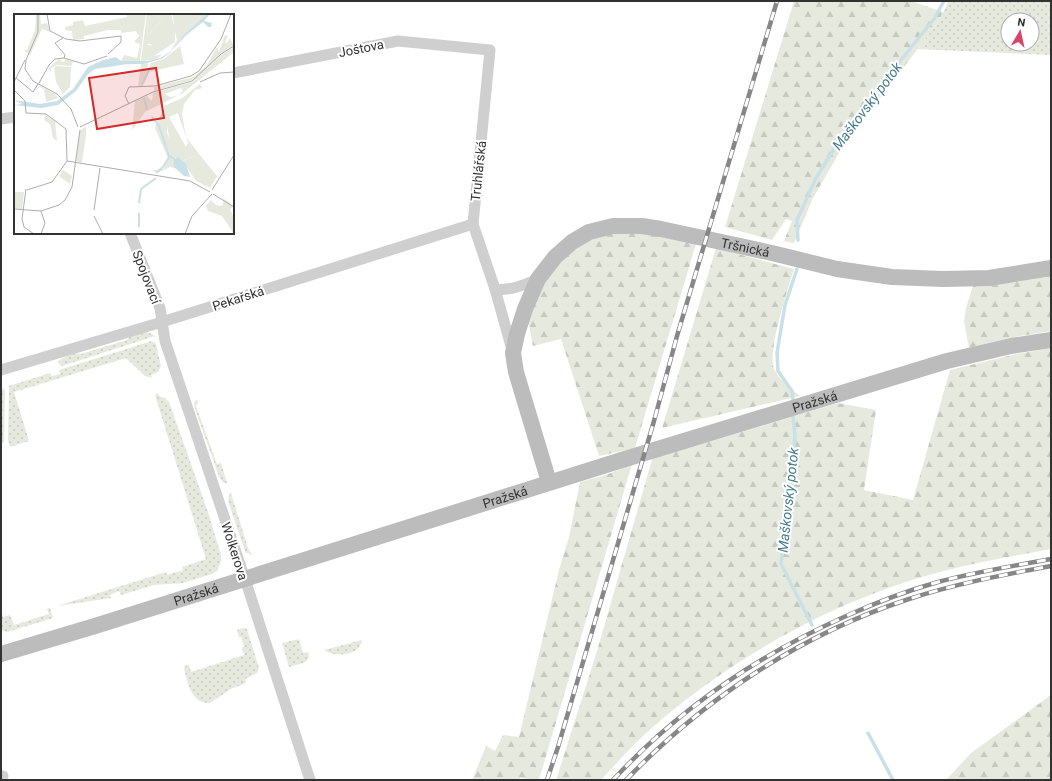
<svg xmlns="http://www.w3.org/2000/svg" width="1052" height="781" font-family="Roboto,sans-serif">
	<defs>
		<pattern id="grass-dots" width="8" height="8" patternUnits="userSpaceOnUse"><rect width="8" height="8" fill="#e6eade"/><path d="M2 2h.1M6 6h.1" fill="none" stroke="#c6c9bf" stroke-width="1.8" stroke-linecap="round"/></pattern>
		<pattern id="forest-firs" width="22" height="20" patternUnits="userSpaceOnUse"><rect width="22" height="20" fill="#e6eade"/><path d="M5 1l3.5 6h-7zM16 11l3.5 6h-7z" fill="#c6c9bf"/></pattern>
	</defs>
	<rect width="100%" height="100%" fill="#fff"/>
	<g fill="url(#grass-dots)" fill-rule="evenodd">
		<path d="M949,1H1051V55L917,49L937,24ZM1008,20H1032V44H1008Z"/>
		<path d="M148,332L155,336L62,366L59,364L58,361L73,353L81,354L127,340L131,336Z"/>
		<path d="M152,341L156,344L161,366L158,372L151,375L152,378L145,376L126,358L14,392L29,441L10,447L8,440L9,386L50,373L52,376L60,374L59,370Z"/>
		<path d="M1,388L5,390L4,442L1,443Z"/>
		<path d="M158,393L159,396L165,398L169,402L208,512L221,555V562L217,571L212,574L183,583L154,585L121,595L119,591L110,595L111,598L57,606L166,572L167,575L183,570L182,567L206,559L155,395Z"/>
		<path d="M197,400L198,402L196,406L217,464L221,463L227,483H224L220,479L194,406L195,401Z"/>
		<path d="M231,493L248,548L252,555L256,558L249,553H246L245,551L228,501L229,495Z"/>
		<path d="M50,608L53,618L7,632L1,630V611L3,617L10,615L14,625L49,614L47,609Z"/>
		<path d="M243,628L247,629L259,668L257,673L245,679L246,683L231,689L210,703C191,704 188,683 184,669L185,666L189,665L191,672L244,655L242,648L244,646L241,637H239L237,630Z"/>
		<path d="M299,639L303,653L308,652C313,664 297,664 289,667L282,643Z"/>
		<path d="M362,640C360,656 336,658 324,650Z"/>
	</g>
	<g fill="url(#forest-firs)">
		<path d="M794,1H911L943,12L937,24L845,143L813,198L794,243L784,241L792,221L786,219L772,240L725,227Z"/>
		<path d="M650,232L696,244L635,448L599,456L561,339L533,346L527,314L545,280L558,265L582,242L609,233Z"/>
		<path d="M716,248L794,269C788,288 767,352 774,369C780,381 790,388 800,396L662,428Z"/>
		<path d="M1051,272V331L1009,338L969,348L964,322L966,308L973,286Z"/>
		<path d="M1051,348V549C1012,556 974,563 936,573C829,602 724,662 643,736C628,750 615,765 601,780H556L597,651L653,456L712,441L838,403L876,410L864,490L913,500L950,370L1012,355Z"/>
		<path d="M632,464L539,780L520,778L519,780H472L486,746L495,751L503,735L519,737L559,570L569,537L580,482L606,475Z"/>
		<path d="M1051,695V780H946L971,753Z"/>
	</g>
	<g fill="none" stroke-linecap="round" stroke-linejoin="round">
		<g stroke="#cae0e7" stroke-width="3.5">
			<path d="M798,240L797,220L816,178L848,126L934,19L944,1"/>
			<path d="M793,400L792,391L778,371L777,353L785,305L797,269"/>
			<path d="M793,415L795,437L781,564L812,625"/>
			<path d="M868,733L893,780"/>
		</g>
		<g stroke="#cfcfcf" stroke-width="11">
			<path d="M233,73L398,41L490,50L473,224L495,289L512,350"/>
			<path d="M1,119L15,117"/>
			<path d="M130,233L160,308L165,341L245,579L310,780"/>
			<path d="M495,289C511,291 524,285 538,279"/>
			<path d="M1,370L162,322L473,224"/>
			<path d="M1,777L3,776"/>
		</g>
		<g stroke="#bcbcbc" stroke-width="16">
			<path id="s1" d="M549,482L516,372L513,353L517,334L525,309L538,279L555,257L572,242L589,232L613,226H642L661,229L772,253L837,269L892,277L943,279L989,278L1051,268"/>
			<path id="s2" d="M1,654L95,626L625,459L947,361L1011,346L1051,340"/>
		</g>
		<defs>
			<g id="rail">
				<path d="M547,780L558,747L654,421L677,336L777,1"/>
				<path d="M613,780C678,710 757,656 844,617C875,603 906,591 938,582C975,572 1013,566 1051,559"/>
				<path d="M626,780C704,699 800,635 906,600C954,584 1002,575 1051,566"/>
			</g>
		</defs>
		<use href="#rail" stroke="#878787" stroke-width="4.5"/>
		<use href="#rail" stroke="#fff" stroke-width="3" stroke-dasharray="9" stroke-linecap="butt"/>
	</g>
	<g text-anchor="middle" stroke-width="4" stroke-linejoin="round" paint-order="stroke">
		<g font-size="13" fill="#323232" stroke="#fff">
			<text transform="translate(361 48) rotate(-11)" y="5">Joštova</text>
			<text transform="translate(478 171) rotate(-84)" y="5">Truhlářská</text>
			<text dy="5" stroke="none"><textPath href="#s1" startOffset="442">Tršnická</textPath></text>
			<text transform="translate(147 277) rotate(69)" y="5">Spojovací</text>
			<text transform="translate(238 298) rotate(-18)" y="5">Pekařská</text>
			<text dy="5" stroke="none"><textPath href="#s2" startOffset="852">Pražská</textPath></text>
			<text dy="5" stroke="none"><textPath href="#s2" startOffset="528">Pražská</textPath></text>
			<text transform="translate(235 551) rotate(72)" y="5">Wolkerova</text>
			<text dy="5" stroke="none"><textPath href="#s2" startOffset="204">Pražská</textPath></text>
		</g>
		<g font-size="14" font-style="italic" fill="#467d8e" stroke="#fff">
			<text transform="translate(867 106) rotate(-53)" y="5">Maškovský potok</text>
			<text transform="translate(788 500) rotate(-84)" y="5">Maškovský potok</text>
		</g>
	</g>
	<g transform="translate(14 14)">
		<rect width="220" height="220" fill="#fff"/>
		<path d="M136,0H157L160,12L159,0H189L163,26L161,18V28L140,42L137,30H132V26L149,5L133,22ZM166,32L170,50L134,58L137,49L150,45ZM45,45L49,48L52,45L59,48L57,52L43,51L37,54V57L34,55ZM26,72L41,80L44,84L32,88L30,75L25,73L21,78L24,73ZM145,108L153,112V119L164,141H157L154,137ZM72,112V121L68,149L62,147L66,117ZM185,140L203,162L196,174L182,167L169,147Z" fill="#e6eade"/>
		<path d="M22,0H26L27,10L33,9L36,18L28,15L16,41L10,36H13L21,16ZM133,0H136L133,22L149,5L132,27V30L141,33L140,42L148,40L142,46L127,47ZM189,0H193L155,39L165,23ZM126,21H129L126,47H107L110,41L123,44L126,30L120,28ZM211,21L214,22L211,28L213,29L216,24L220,32L213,35L181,65L140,77V73L180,63L193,51L203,33L205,38ZM220,33V38L169,79L131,98L118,116L121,87L133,82L138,87L139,79L178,68L207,41ZM167,74L169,77L163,82L156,83L151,80ZM134,49L133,55L135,56L128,72H124L127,50ZM186,70L188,74L181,76L170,90L168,100L172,123L185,140L169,147L161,143L159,152L163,155L156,153L146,158H139L140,156L150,155L154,144L141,114L142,108L150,97V92L168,84ZM164,99L174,129L172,133L155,103ZM146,108L149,113L153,112L157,132L163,141H157L154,137ZM204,181L220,192L216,195L220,204V220L208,202L194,197L192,192L197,186L202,191L208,192L210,186Z" fill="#e6eade" fill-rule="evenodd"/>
		<path d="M113,0H132L129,21H124L122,17L107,19V16H94L70,22V25L59,26L58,17L51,16V13L59,11V8L69,6L71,12L113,3ZM31,101L41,107L43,127L39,124L36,110L30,106ZM49,156L58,162L56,170L45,162ZM0,178H10L8,196L0,194Z" fill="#e6eade"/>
		<path d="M42,52L57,53L56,73L49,80L42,68L40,54Z" fill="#e6eade"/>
		<path d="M193,0H196L190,7L198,9L197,13H194L189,8L171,22L156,39L147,45L129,50H114L81,55L74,60L62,77L44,91L27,94L0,91L8,90L0,86L26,90L43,87L59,75L74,53L89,46L102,43L107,47H135L146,44L158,37L169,22ZM164,143L172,150L176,163L170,162L159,152L160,145Z" fill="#cae0e7"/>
		<path fill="none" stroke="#cae0e7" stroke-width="2" d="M128,71L136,54M130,84L133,96M138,103L145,112L155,142L161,145M142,159L149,153L155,143M125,189L127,175L142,164M125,213V199"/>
		<path fill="none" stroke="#adadad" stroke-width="1" d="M24,0V18L12,46L11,55L19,67L43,80M33,0L36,17L52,25L66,27L107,22V28L94,40M49,24L41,29L51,41L50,44M2,64L19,78L24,70M0,68L11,46M186,68L206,59L220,58M25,69L35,51L41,45L50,44L70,50L93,42M0,76L11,87L12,99L32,100L52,115L53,147L38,168L13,176M43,80L57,95L64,113M115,90L111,82L115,73L141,72L177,62L185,57L207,25L217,0M66,113L139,78L178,67L207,40L220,32M53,147L176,167L196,178M12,175L8,205L10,213L20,220M198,176L220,141M199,180L220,193M0,195L27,197L45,191L51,186L58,173L66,116M80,196L86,154M27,197L31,209L27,220M80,202L89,220M171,220L178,202L198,180"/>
		<path fill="#d62828" fill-opacity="0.15" stroke="#d62828" stroke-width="2" d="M142,54L150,104L83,115L75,64Z"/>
		<rect width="220" height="220" fill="none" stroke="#323232" stroke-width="2"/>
	</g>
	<rect width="1052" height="781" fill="none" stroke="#323232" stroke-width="4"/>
	<g transform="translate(1020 32) rotate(9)"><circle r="19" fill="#ffffff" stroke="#adadad"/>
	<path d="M0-3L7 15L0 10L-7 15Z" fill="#d74566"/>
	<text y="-6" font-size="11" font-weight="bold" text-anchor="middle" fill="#323232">N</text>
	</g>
</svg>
